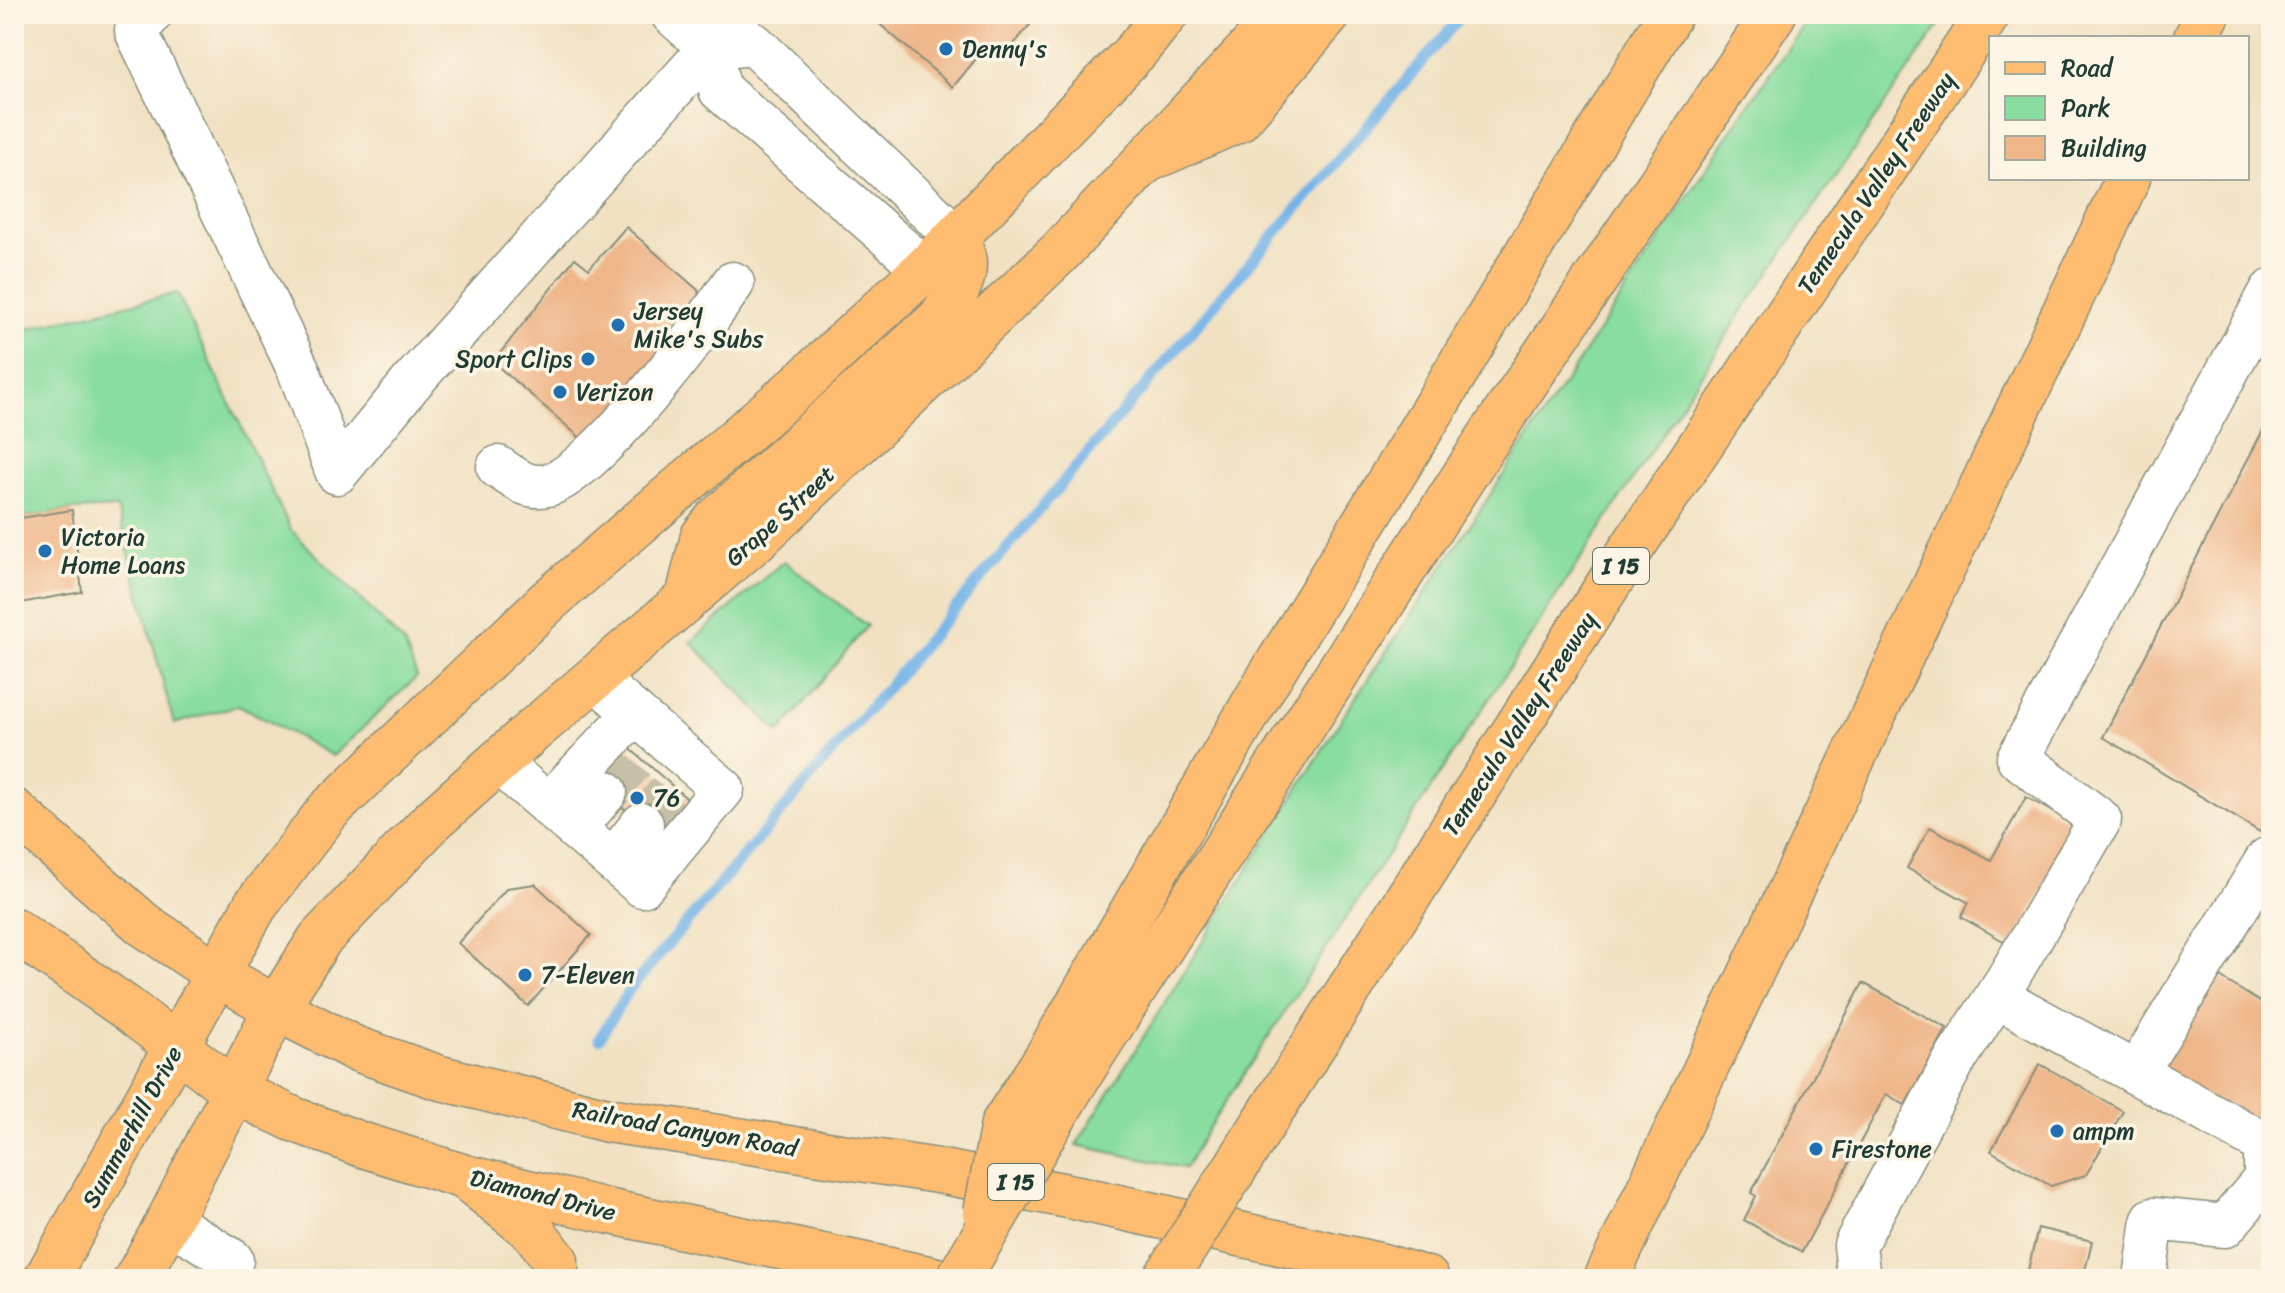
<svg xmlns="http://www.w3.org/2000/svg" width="2285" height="1293" font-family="Sriracha,sans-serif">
	<rect width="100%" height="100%" fill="#fcf5e5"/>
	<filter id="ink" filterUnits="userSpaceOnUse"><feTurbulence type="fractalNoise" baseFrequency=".0125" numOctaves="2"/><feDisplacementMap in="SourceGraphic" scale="16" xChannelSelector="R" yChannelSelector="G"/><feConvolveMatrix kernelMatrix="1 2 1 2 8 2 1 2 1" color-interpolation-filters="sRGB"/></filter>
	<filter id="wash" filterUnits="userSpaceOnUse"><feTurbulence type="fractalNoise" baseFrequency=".006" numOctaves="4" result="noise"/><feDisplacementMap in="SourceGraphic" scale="32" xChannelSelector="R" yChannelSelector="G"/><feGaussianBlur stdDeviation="1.8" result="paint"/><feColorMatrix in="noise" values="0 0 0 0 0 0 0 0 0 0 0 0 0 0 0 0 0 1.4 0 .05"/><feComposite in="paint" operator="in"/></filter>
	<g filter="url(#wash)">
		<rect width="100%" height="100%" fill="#f1e1c2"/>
		<g fill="#88dd9f" stroke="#548d6a" stroke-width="2">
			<path d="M1812,14H1947L1742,312L1208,1129L1185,1168L1076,1145L1341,720L1747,107Z"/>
			<path d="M177,293L291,530L404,643L417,677L333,756L239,705L174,724L117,508L71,510L14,519V332Z"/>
			<path d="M784,561L867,626L779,733L691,642Z"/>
		</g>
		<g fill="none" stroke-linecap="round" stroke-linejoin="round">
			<path stroke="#75b4e8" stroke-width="11" d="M599,1039L629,990L1463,14"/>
		</g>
		<g id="blocks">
			<g fill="#efb689">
				<path d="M868,14H1025L1033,21L1004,56L989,43L953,87Z"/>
				<path d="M626,227L698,290L701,312L724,333L711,347L584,441L493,362L575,258L589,269Z"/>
				<path d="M14,264L22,290L14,292Z"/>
				<path d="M2271,415V812L2260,832L2103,737Z"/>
				<path d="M72,510L82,592L14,604V519Z"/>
				<path d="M617,737L702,812L670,849L585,774Z"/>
				<path d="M2026,797L2078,826L2012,946L1961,917L1969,903L1907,868L1930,827L1991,860Z"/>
				<path d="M535,884L591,935L528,1006L458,943L507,888Z"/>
				<path d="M2212,972L2271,1009V1137L2155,1064Z"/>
				<path d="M1863,983L1947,1028L1905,1105L1886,1094L1802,1252L1744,1220L1756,1196L1751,1193Z"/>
				<path d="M2040,1064L2123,1111L2086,1175L2051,1186L1991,1151Z"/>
				<path d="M2038,1228L2092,1241L2083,1279H2026Z"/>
			</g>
		</g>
	</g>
	<g filter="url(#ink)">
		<use href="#blocks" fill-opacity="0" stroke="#888f7b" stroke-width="2"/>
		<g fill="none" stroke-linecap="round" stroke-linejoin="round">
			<g stroke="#c7c0a6" stroke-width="42" stroke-dasharray="42 21" stroke-linecap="butt">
				<path d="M606,792L638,756"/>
				<path d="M642,824L673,787"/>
			</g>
			<defs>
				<g id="minor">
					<path d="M151,14L136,31L299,371L337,473L411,383L740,14"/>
					<path d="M672,14L710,48L720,90L925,269"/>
					<path d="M710,48L754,44L957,238"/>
					<path d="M498,467C514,478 528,490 548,485C596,472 704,327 733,283"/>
					<path d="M498,762L642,886L723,789L594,678"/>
					<path d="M548,805L635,713"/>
					<path d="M575,828L606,792"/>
					<path d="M613,861L642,824"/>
					<path d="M1996,996L2265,1144V1179"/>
					<path d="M2136,1073L2267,859L2271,858"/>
					<path d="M167,1224L190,1234L232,1260"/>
					<path d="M1859,1279L1855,1245L1953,1063L2008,978L2100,820L2018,758L2271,291"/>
					<path d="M2145,1279L2153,1219L2225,1226L2265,1179L2271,1182"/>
				</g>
				<g id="major">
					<path d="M688,597L703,536L716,520L938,321C949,306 965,283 964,263C964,255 959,245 957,238"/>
					<path d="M14,811L143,924L217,974L276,1008L354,1048L437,1077L608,1120L938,1171L1078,1198L1383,1266L1427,1279"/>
					<path d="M14,930L125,1007L234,1091L293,1119L360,1144L465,1177L611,1212L933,1279"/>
					<path d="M46,1279L255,906L328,811L547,602L797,387L925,269L1136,51L1166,14"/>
					<path d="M136,1279L167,1224L276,1008L320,939L431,822L529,734L758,538L1060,252L1253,45L1278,14"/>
				</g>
				<g id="highway">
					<path d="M2196,38L2208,14"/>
					<path d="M1145,161L1238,120L1329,14"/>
					<path d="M1045,1060L1264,686L1442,395L1670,14"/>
					<path d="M1073,1085L1484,445L1774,14"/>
					<path d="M1263,1124L1622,563L1988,14"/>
					<path d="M465,1177L533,1231L556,1261V1279"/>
					<path d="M1606,1279L2128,178"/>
				</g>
			</defs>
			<use href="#minor" stroke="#888f7b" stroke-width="45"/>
			<use href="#major" stroke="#888f7b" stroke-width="47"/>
			<use href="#highway" stroke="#888f7b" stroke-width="47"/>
			<use href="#minor" stroke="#fff" stroke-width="42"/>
			<use href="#major" stroke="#febc71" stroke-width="44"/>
			<use href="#highway" stroke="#febc71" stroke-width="44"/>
			<defs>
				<g id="highway-bridge">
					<path d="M986,1212L1003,1124L1045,1060"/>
					<path d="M958,1279L1073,1085"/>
					<path d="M1165,1279L1263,1124"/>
				</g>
			</defs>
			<use href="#highway-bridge" stroke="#888f7b" stroke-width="47" stroke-linecap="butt"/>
			<use href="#highway-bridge" stroke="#febc71" stroke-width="44"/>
		</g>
	</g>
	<g fill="#1f6fb2" stroke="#fcf5e5" stroke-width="3">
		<circle cx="946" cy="49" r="8"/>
		<circle cx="618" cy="325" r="8"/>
		<circle cx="588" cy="359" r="8"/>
		<circle cx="560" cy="392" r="8"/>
		<circle cx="45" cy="551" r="8"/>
		<circle cx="637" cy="798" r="8"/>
		<circle cx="525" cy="975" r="8"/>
		<circle cx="2057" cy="1131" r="8"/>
		<circle cx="1816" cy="1149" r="8"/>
	</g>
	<g text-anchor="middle" stroke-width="7" stroke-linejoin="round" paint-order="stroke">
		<g fill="#fcf5e5" stroke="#617469" stroke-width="2">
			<rect x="1593" y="548" width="56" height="36" rx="6"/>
			<rect x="988" y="1164" width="56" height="36" rx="6"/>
		</g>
		<g font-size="22" font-weight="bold" fill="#1f3d34">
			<text x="1621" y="574">I 15</text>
			<text x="1016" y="1190">I 15</text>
		</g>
		<g font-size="24" fill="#1f3d34" stroke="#fcf5e5" text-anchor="start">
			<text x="962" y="57">Denny's</text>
			<text x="634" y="319">Jersey<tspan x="634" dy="28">Mike's Subs</tspan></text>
			<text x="572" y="367" text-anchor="end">Sport Clips</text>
			<text x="576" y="400">Verizon</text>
			<text x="61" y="545">Victoria<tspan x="61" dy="28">Home Loans</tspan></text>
			<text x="653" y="806">76</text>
			<text x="541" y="983">7-Eleven</text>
			<text x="2073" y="1139">ampm</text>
			<text x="1832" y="1157">Firestone</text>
		</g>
		<g font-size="24" fill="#1f3d34" stroke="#fcf5e5">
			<text transform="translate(1876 183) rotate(-56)" y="8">Temecula Valley Freeway</text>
			<text transform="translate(780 516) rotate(-42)" y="8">Grape Street</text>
			<text transform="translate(1519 724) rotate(-57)" y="8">Temecula Valley Freeway</text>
			<text transform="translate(132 1127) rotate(-61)" y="8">Summerhill Drive</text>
			<text transform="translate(685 1129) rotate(10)" y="8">Railroad Canyon Road</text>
			<text transform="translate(543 1195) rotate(14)" y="8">Diamond Drive</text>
		</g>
	</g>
	<rect width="2285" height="1293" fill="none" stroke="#fcf5e5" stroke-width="48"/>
	<rect x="1989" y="36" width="260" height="144" fill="#fcf5e5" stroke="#a4ab9e" stroke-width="2"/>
	<rect x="2005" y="62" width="40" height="12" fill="#febc71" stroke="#a4ab9e" stroke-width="2"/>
	<text x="2061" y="76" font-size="24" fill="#1f3d34">Road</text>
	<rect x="2005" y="96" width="40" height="24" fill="#88dd9f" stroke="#a4ab9e" stroke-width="2"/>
	<text x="2061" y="116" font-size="24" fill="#1f3d34">Park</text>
	<rect x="2005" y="136" width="40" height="24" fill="#efb689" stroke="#a4ab9e" stroke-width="2"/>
	<text x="2061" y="156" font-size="24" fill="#1f3d34">Building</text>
</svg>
